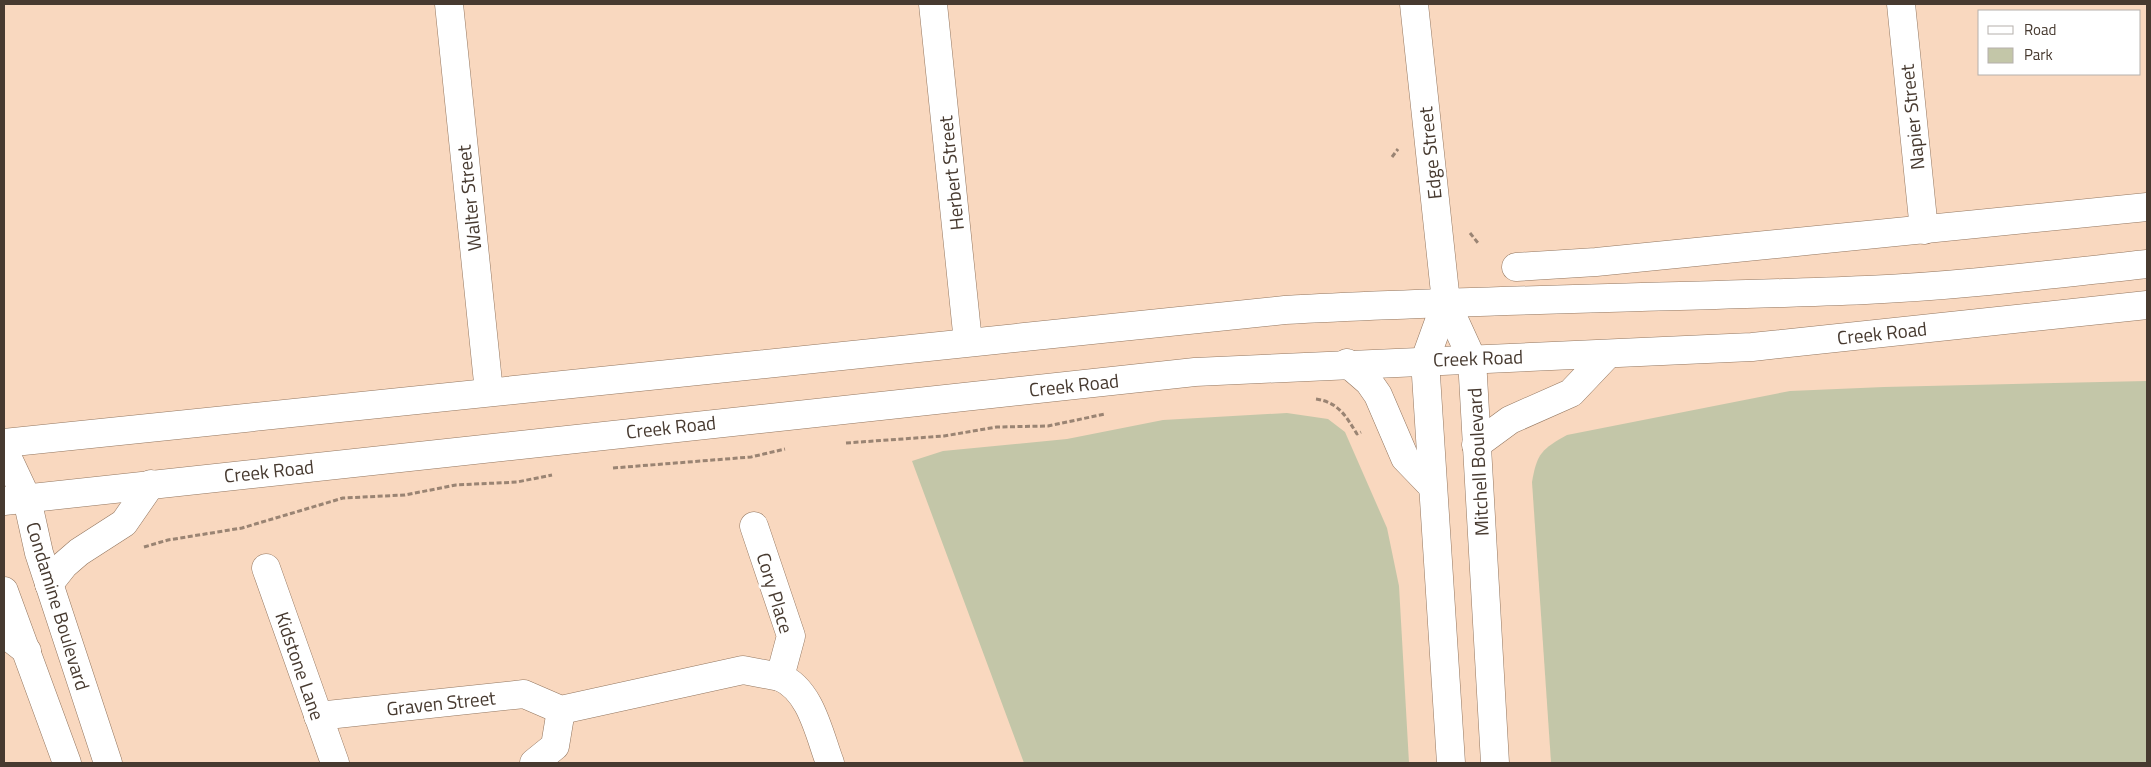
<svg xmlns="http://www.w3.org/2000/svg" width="2151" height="767" font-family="'Titillium Web',sans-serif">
	<rect width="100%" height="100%" fill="#f9d8bf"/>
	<g fill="#c3c6a8">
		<path d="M2147,381V763L1551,762L1532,482C1537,453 1542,449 1567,435L1790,391L1884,387Z"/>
		<path d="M1287,413L1328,419L1345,432L1387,528L1399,586L1409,763H1024L912,461L943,451L1067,439L1163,420Z"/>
	</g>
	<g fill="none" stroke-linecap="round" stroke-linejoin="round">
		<defs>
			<g id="street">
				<path d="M449,4L489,392"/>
				<path d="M933,4L968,342"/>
				<path d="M1414,4L1446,302L1472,359L1495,763"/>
				<path d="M1901,4L1924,230"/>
				<path d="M1516,267L1596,262L2147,207"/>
				<path d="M1446,302L1425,360L1451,763"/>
				<path d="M4,450L27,499L39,553L108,763"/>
				<path d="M754,526L791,636L780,677C811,690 819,734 830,763"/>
				<path d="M266,568L335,763"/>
				<path d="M4,591L67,763"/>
				<path d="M318,716L524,694L561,710L743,670L780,677"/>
				<path d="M534,763L555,746L561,710"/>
			</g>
			<g id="primary">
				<path d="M1347,363L1369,382L1378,395L1405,458L1432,486"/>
				<path d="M4,443L1285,310C1479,299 1673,298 1866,290C1960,286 2054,274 2147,264"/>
				<path d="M1476,445L1510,420L1571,393L1608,354"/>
				<path d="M4,501L1195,372L1752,347L2147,305"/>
				<path d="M49,584L64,565L79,552L124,523L151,484"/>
				<path d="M4,633L27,651"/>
			</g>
		</defs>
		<use href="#street" stroke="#93765f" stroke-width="29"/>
		<use href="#primary" stroke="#93765f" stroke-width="29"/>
		<g stroke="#9a8473" stroke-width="3" stroke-dasharray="5 2.5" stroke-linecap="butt">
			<path d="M1392,157L1398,149"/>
			<path d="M1470,233L1478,243"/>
			<path d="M1316,399C1338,402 1346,416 1357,434L1361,432"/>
			<path d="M846,443L944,436L997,427L1048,426L1105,414"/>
			<path d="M613,468L751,457L785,449"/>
			<path d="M144,547L168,540L242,528L343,498L405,495L456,485L517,482L552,475"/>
		</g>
		<use href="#street" stroke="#fff" stroke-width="28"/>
		<use href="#primary" stroke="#fff" stroke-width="28"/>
	</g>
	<g text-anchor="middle" stroke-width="5" stroke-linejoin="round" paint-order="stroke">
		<g font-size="19" fill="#473a30" stroke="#fff">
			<text transform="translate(1912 117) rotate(-96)" y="7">Napier Street</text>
			<text transform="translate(1430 153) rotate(-96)" y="7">Edge Street</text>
			<text transform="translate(951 173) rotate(-96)" y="7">Herbert Street</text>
			<text transform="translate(469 198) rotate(-96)" y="7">Walter Street</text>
			<text transform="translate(1882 333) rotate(-6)" y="7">Creek Road</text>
			<text transform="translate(1478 358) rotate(-2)" y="7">Creek Road</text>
			<text transform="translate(1074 385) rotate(-6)" y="7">Creek Road</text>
			<text transform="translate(671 427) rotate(-6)" y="7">Creek Road</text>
			<text transform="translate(1478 462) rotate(-93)" y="7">Mitchell Boulevard</text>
			<text transform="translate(269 471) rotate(-6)" y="7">Creek Road</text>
			<text transform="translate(775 593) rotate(73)" y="7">Cory Place</text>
			<text transform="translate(58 606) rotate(73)" y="7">Condamine Boulevard</text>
			<text transform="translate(300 666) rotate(71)" y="7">Kidstone Lane</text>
			<text transform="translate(441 703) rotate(-6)" y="7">Graven Street</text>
		</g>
	</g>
	<rect width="2151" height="767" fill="none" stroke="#473a30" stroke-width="10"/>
	<rect x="1978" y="10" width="162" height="65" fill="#ffffff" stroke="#b5b0ac"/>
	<rect x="1988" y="26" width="25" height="8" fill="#ffffff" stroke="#b5b0ac"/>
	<text x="2024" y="35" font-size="15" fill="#473a30">Road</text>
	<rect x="1988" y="48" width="25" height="15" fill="#c3c6a8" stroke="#b5b0ac"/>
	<text x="2024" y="60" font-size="15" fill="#473a30">Park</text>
</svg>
